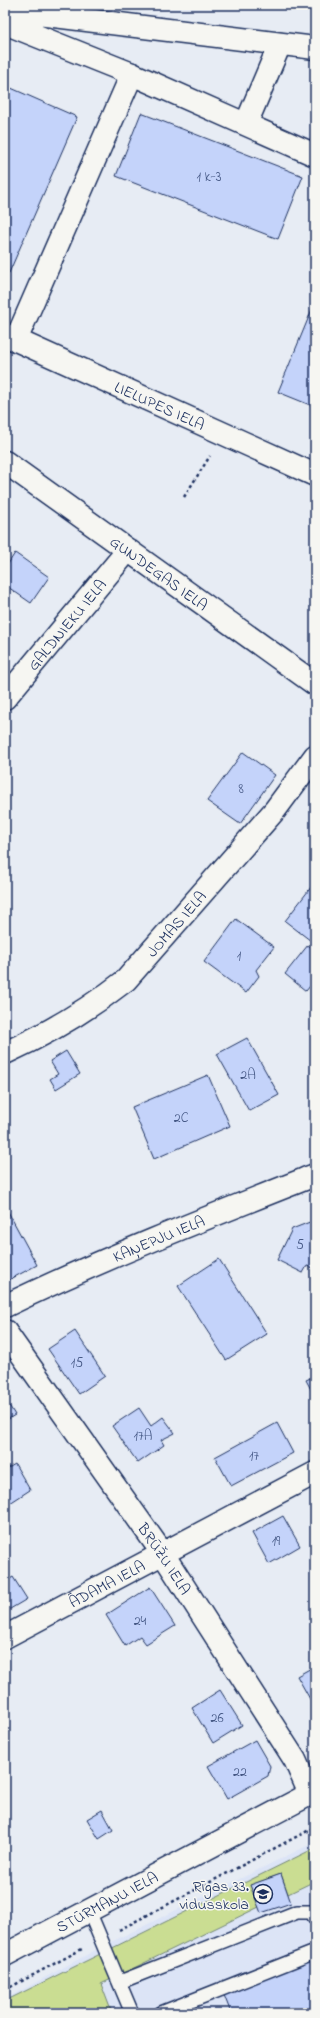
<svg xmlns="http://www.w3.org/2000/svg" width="320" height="2018" font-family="'Indie Flower',sans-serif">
	<rect width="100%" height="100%" fill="#e7ecf4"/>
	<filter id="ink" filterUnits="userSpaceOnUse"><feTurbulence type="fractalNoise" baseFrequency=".025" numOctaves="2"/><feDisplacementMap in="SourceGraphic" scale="8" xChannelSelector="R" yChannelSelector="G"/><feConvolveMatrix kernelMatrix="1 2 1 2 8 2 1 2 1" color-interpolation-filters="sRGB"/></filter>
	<g filter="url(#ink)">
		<g fill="#dce4f6">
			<path d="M315,119V147L306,141Z"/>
			<path d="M315,1842V2013H5V1999L105,1945Z"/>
		</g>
		<path fill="#cadd92" stroke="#728678" d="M315,1848V1881L288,1894L281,1874L251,1885L259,1907L101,1984L112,2013H5V2001Z"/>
		<g fill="#c4d3fa" stroke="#1b2f5e">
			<path d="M11,88L77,117L9,273L5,272V102Z"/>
			<path d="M141,113L303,176L278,239L116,176Z"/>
			<path d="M315,302V407L278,392Z"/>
			<path d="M15,553L49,577L31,603L5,585V562L8,564Z"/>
			<path d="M243,752L275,775L240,824L207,801Z"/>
			<path d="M312,886L315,889V944L285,921Z"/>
			<path d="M236,919L274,947L256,970L259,976L246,993L204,962Z"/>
			<path d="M308,945L315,951V980L306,991L285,974Z"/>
			<path d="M247,1038L279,1095L249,1111L217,1054Z"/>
			<path d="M66,1051L80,1074L56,1089L50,1079L58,1074L50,1061Z"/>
			<path d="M208,1075L230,1126L154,1159L132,1107Z"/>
			<path d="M5,1206L37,1265L5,1282Z"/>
			<path d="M315,1220V1268L307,1266L303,1273L277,1260L292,1229Z"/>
			<path d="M219,1259L267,1334L226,1360L178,1286Z"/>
			<path d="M75,1331L105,1376L79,1394L48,1349Z"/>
			<path d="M315,1376V1397L306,1380Z"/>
			<path d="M5,1399L15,1415L5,1421Z"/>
			<path d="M139,1408L151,1426L163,1417L175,1433L161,1440L164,1445L138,1463L112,1426Z"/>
			<path d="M277,1423L293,1453L231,1486L215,1457Z"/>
			<path d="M15,1464L30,1490L10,1503L5,1495V1470Z"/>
			<path d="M283,1516L300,1546L269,1564L252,1533Z"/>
			<path d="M13,1577L27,1599L5,1612V1582Z"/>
			<path d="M150,1587L175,1626L146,1644L140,1636L125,1646L106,1615Z"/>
			<path d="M315,1666V1708L297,1676Z"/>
			<path d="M220,1690L242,1725L213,1743L192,1708Z"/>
			<path d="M255,1740L270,1766L268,1776L227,1799L208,1766Z"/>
			<path d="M102,1810L113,1830L99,1839L87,1819Z"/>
			<path d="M281,1874L291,1903L261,1913L250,1885Z"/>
			<path d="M315,1885V1896L311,1887Z"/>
			<path d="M315,1959V2013H231L224,1995Z"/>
		</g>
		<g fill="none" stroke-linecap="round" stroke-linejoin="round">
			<defs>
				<g id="lane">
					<path d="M89,1911L132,2013"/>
					<path d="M120,1982L297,1912H311L315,1918"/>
					<path d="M161,2013L315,1952"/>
				</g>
				<g id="street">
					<path d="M5,10L315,48"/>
					<path d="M10,11L12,26L132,74L16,340"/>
					<path d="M132,74L315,155"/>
					<path d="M246,124L280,44"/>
					<path id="s1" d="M5,335L315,475"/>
					<path id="s2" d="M5,462L315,684"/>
					<path id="s3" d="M5,698L128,550"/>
					<path id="s4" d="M5,1053C47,1034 89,1009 126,980L275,810L315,756"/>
					<path id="s5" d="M5,1306C106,1257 211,1216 315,1175"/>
					<path id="s6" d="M5,1331L163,1554L295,1760L310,1794"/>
					<path id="s7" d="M5,1637L315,1473"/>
					<path id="s8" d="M5,1955L310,1794H315"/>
				</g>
			</defs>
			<use href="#lane" stroke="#1b2f5e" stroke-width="16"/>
			<use href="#street" stroke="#1b2f5e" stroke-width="25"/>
			<g stroke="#1b2f5e" stroke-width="2.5" stroke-dasharray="3 3" stroke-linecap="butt">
				<path d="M184,497L210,456"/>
				<path d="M119,1930L315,1827"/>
				<path d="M5,1990L82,1949"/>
			</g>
			<use href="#lane" stroke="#f6f6f2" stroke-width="13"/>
			<use href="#street" stroke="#f6f6f2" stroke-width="22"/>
		</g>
	</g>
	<defs>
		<symbol id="school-ring" viewBox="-11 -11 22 22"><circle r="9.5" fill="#f6f6f2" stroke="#1b2f5e" stroke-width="1.5"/><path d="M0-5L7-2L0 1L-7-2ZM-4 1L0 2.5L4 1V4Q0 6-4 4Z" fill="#1b2f5e"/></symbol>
	</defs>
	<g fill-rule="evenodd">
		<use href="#school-ring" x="252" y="1883" width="22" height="22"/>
	</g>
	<g text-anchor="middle" stroke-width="3" stroke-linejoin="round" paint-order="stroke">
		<g font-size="14" fill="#455885">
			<text x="209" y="181">1 k-3</text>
			<text x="241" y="793">8</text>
			<text x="239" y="960">1</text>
			<text x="248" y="1079">2A</text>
			<text x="181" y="1122">2C</text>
			<text x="300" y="1249">5</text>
			<text x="77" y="1367">15</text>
			<text x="143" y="1440">17A</text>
			<text x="254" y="1460">17</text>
			<text x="276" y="1545">19</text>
			<text x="140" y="1625">24</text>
			<text x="217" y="1722">26</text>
			<text x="240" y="1776">22</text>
		</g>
		<g font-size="16" fill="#1b2f5e" stroke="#f6f6f2">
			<text dy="6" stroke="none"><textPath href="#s1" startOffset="170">LIELUPES IELA</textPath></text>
			<text dy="6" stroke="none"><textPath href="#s2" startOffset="190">GUNDEGAS IELA</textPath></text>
			<text dy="6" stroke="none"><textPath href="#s3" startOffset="96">GALDNIEKU IELA</textPath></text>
			<text dy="6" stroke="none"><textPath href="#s4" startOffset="217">JOMAS IELA</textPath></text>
			<text dy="6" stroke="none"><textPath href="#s5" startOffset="168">KAŅEPJU IELA</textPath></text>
			<text dy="6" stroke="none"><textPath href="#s6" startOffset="278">BRŪŽU IELA</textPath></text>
			<text dy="6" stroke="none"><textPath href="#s7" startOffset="115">ĀDAMA IELA</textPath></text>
			<text dy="6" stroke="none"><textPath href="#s8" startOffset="115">STŪRMAŅU IELA</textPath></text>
		</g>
		<g font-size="16" fill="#1b2f5e" stroke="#f6f6f2" text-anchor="end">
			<text x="249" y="1891">Rīgas 33.<tspan x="249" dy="18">vidusskola</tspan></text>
		</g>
	</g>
	<rect width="320" height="2018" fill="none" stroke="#f6f6f2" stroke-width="20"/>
	<rect x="10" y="10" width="300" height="1998" fill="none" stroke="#1b2f5e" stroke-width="1.5" filter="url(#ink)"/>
</svg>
